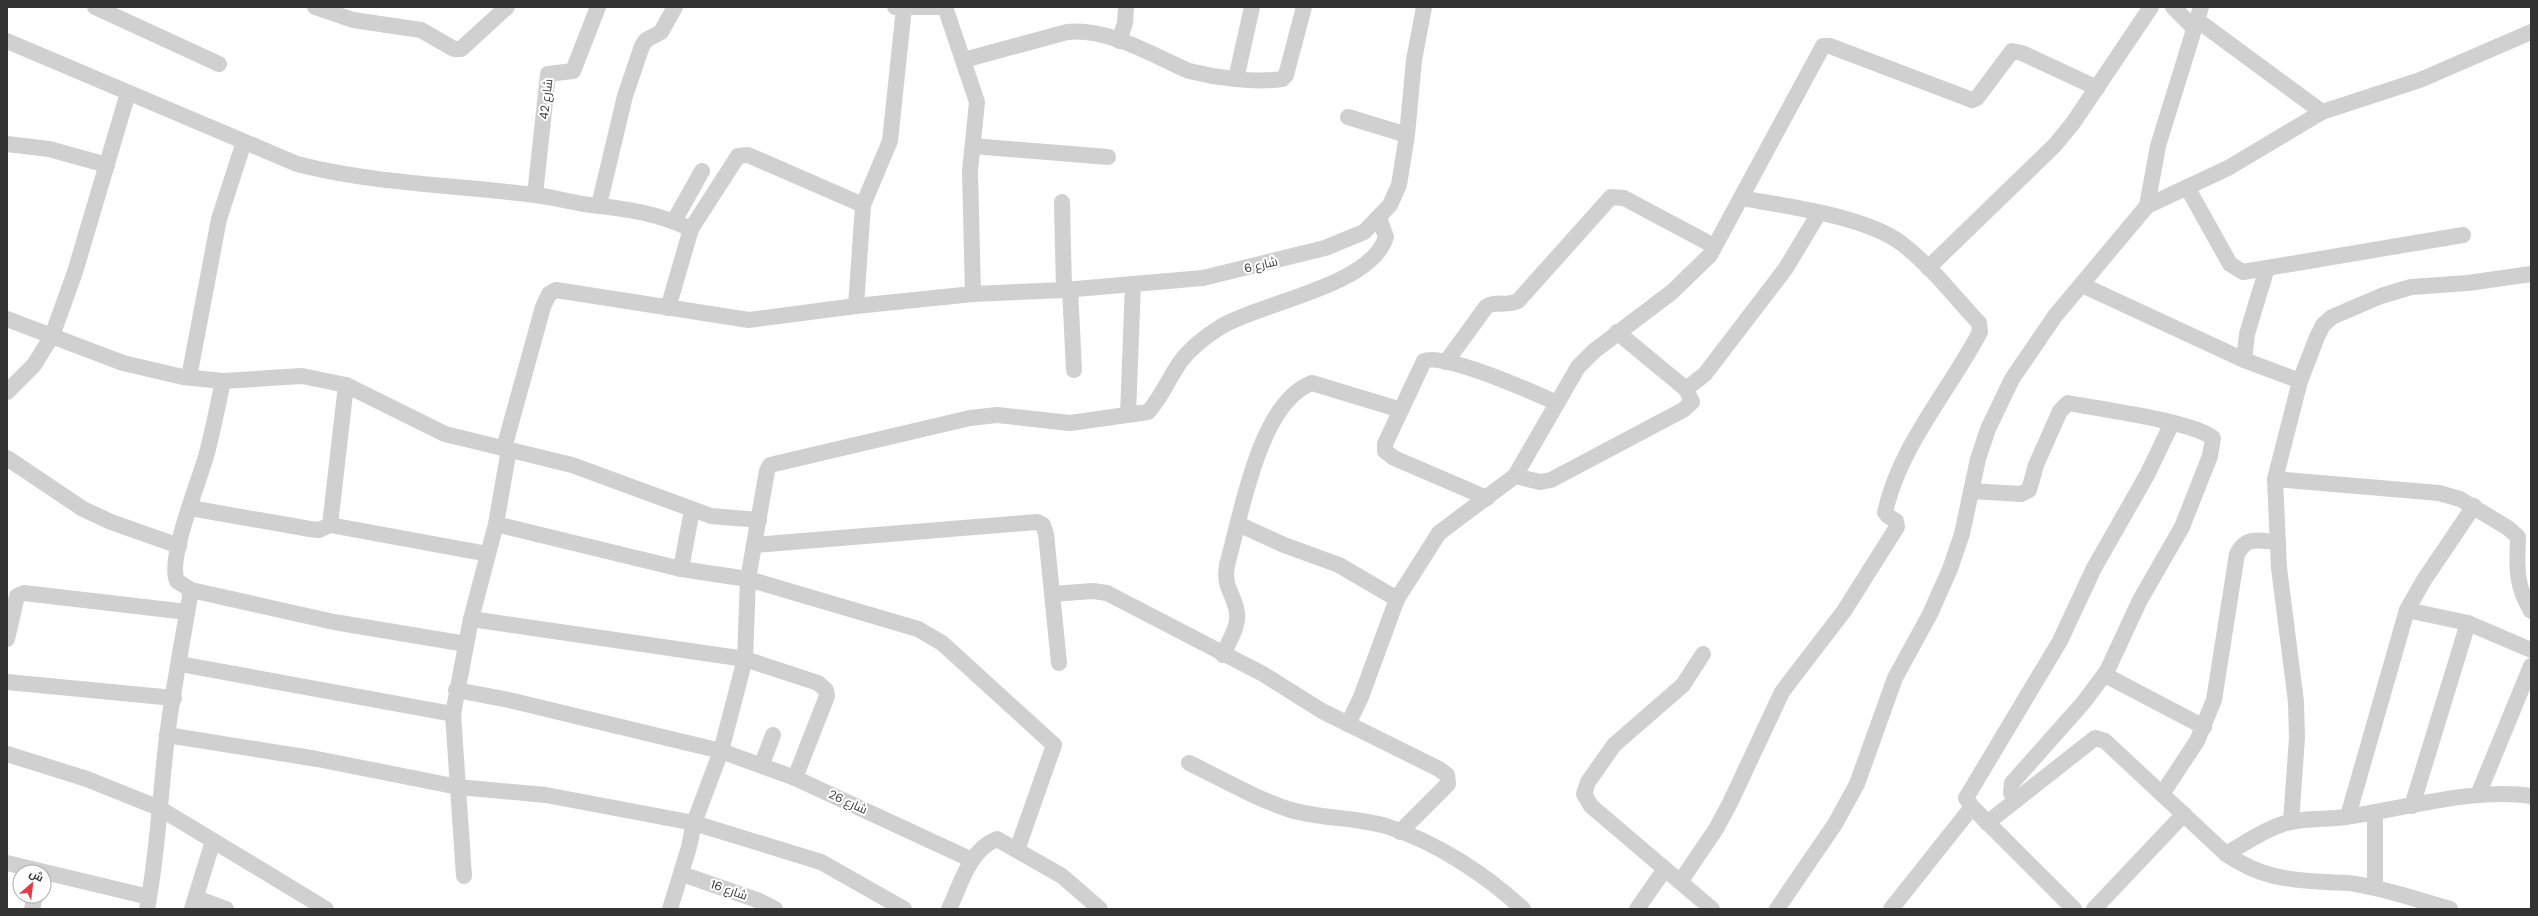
<svg xmlns="http://www.w3.org/2000/svg" width="2538" height="916" font-family="'DM Sans',Cairo,sans-serif">
	<rect width="100%" height="100%" fill="#fff"/>
	<g fill="none" stroke-linecap="round" stroke-linejoin="round">
		<g stroke="#d0d0d0" stroke-width="16">
			<path d="M95,7L219,64"/>
			<path d="M315,7L353,20L421,30L454,49H461L507,7"/>
			<path d="M895,7H945"/>
			<path d="M945,7L977,102L970,171L973,294"/>
			<path d="M2173,7L2194,28"/>
			<path d="M2197,20L2322,112"/>
			<path d="M7,41L297,164C375,184 455,185 535,195C554,197 572,203 591,205C628,209 657,213 691,229"/>
			<path d="M1119,41L1125,23L1126,7"/>
			<path d="M964,60L1067,32C1107,27 1152,55 1189,71C1217,78 1254,83 1282,79L1286,75L1304,7"/>
			<path d="M1236,79L1252,7"/>
			<path d="M1348,117L1407,135"/>
			<path d="M7,144L49,149L107,165"/>
			<path d="M973,146L1108,157"/>
			<path d="M2187,187L2230,264L2243,272L2463,235"/>
			<path d="M535,195L548,74L573,71L598,7"/>
			<path d="M1062,202L1064,290"/>
			<path d="M599,205L625,96L642,46L646,40L661,32L675,7"/>
			<path d="M2147,206L2158,146L2201,7"/>
			<path d="M674,221L702,171"/>
			<path d="M1928,268L2055,145L2073,123L2151,7"/>
			<path d="M2082,285L2244,360L2300,381"/>
			<path d="M1070,289L1074,370"/>
			<path d="M856,306L863,205L890,141L904,8"/>
			<path d="M668,308L691,229L738,156L748,155L863,205"/>
			<path d="M7,319L123,363L183,377L223,381L302,376L346,385L330,525L488,554"/>
			<path d="M1617,332L1686,389L1705,374L1786,268L1819,213"/>
			<path d="M2244,360L2247,334L2267,268"/>
			<path d="M1446,362L1486,307C1496,300 1504,307 1518,301L1611,197L1624,198L1714,246"/>
			<path d="M189,377L219,219L244,142"/>
			<path d="M346,385L445,434L572,465L711,516L759,520"/>
			<path d="M7,392L34,365L52,336L75,272L128,93"/>
			<path d="M1128,414L1133,284"/>
			<path d="M504,448L543,307L549,294L556,290L749,320L856,306L973,294L1064,290L1203,278L1325,248L1364,232L1390,205L1399,185L1407,135L1414,60L1424,7"/>
			<path d="M7,458L83,509L111,522L179,546"/>
			<path d="M1515,476L1540,482L1551,480L1683,410L1692,402L1686,389"/>
			<path d="M2275,479L2439,493L2460,499L2508,528L2518,537C2517,567 2515,584 2531,611"/>
			<path d="M1971,491L2021,494L2029,490L2036,465L2060,411L2068,403C2099,409 2192,421 2213,438L2210,456L2182,527L2140,600L2107,671L2083,703L2012,783L2011,793L2016,800"/>
			<path d="M1487,498L1394,458L1385,451V444L1424,361C1444,352 1535,393 1557,403"/>
			<path d="M190,508L310,529L319,530L330,525"/>
			<path d="M496,524L681,569L748,579L918,629L942,643L1054,745L1017,850"/>
			<path d="M1238,524L1284,545L1339,565L1397,599"/>
			<path d="M754,545L1037,522L1043,525L1046,534L1059,663"/>
			<path d="M681,569L692,510"/>
			<path d="M191,590L334,622L466,644"/>
			<path d="M1052,594L1093,591L1107,593L1263,674L1322,711L1439,769L1447,775L1448,784L1400,832"/>
			<path d="M2407,610L2468,623L2531,650"/>
			<path d="M471,619L745,659L818,683L826,690L827,696L795,778"/>
			<path d="M7,639L17,596L24,593L187,612"/>
			<path d="M1703,654L1683,685L1614,745L1588,782L1584,794L1591,806L1712,909"/>
			<path d="M1223,655C1228,642 1239,627 1237,613C1234,592 1223,589 1227,565C1241,516 1259,402 1312,383L1401,410"/>
			<path d="M180,664L453,714"/>
			<path d="M2105,675L2204,727"/>
			<path d="M7,682L174,698"/>
			<path d="M456,690L509,700L721,751L795,778L972,860"/>
			<path d="M1348,724L1361,697L1397,599L1439,533L1515,476L1578,367L1594,351L1672,292L1710,255L1823,46H1830L1972,100L1977,98L2012,51L2022,53L2097,88"/>
			<path d="M167,735L317,759L458,787L546,795L694,823L821,862L904,909"/>
			<path d="M7,754L87,779L159,808L326,909"/>
			<path d="M1189,763C1222,779 1256,799 1291,810C1322,819 1355,817 1386,826C1436,842 1485,874 1523,909"/>
			<path d="M762,764L773,735"/>
			<path d="M2162,794L2197,741L2214,700L2237,554C2247,535 2259,541 2278,542"/>
			<path d="M2478,795L2531,666"/>
			<path d="M2412,806L2468,623"/>
			<path d="M2348,816L2407,610L2424,580L2474,506"/>
			<path d="M2291,822L2297,738L2296,702L2279,568L2275,479L2300,381L2317,337L2323,325L2332,317L2381,296L2411,287L2468,283L2531,274"/>
			<path d="M1987,823L2095,738L2105,741L2226,854C2260,877 2286,880 2327,882C2336,883 2346,882 2355,884C2387,889 2418,900 2450,909"/>
			<path d="M2226,854C2244,844 2263,830 2283,824C2303,817 2325,820 2346,817C2401,809 2478,787 2531,796"/>
			<path d="M7,863L149,897"/>
			<path d="M682,874L757,900L775,909"/>
			<path d="M464,876L453,714L471,619L496,524L509,449"/>
			<path d="M1680,882L1716,829L1730,803L1782,692L1844,611L1897,527L1896,521L1888,516L1885,512C1900,445 1949,391 1980,332L1979,323C1954,296 1930,265 1901,243C1865,216 1785,206 1741,198"/>
			<path d="M2375,887V812"/>
			<path d="M196,898L226,909"/>
			<path d="M32,909L35,896"/>
			<path d="M147,909C158,852 160,795 167,737C173,688 183,639 191,590L177,581C167,559 200,479 207,453C213,430 218,405 223,381"/>
			<path d="M192,909L213,841"/>
			<path d="M670,909L689,847L694,823L721,751L745,659L748,579L767,471L770,465L970,418L997,415L1070,423L1148,412C1162,397 1169,377 1181,361C1192,346 1206,336 1222,326C1263,302 1371,286 1386,237L1379,218"/>
			<path d="M949,909C961,884 969,850 997,839L1062,876L1100,909"/>
			<path d="M1637,909L1665,869"/>
			<path d="M1777,909L1835,824L1857,784L1895,678L1930,614L1950,569L1962,534L1978,459L1988,429L2012,379L2055,316L2147,206L2228,168L2322,112L2420,80L2531,32"/>
			<path d="M1891,909L1972,807"/>
			<path d="M2074,909L1972,807L1966,798L2060,641L2094,568L2147,475L2172,423"/>
			<path d="M2094,909L2184,814"/>
		</g>
	</g>
	<g text-anchor="middle" stroke-width="4" stroke-linejoin="round" paint-order="stroke">
		<g font-size="12" fill="#333" stroke="#fff">
			<text transform="translate(546 99) rotate(-83)" y="4">شارع 42</text>
			<text transform="translate(1261 265) rotate(-13)" y="4">شارع 6</text>
			<text transform="translate(848 802) rotate(25)" y="4">شارع 26</text>
			<text transform="translate(729 890) rotate(19)" y="4">شارع 16</text>
		</g>
	</g>
	<rect width="2538" height="916" fill="none" stroke="#333333" stroke-width="16"/>
	<g transform="translate(32 884) rotate(28)"><circle r="19" fill="#ffffff" stroke="#adadad"/>
	<path d="M0-3L7 15L0 10L-7 15Z" fill="#e63946"/>
	<text y="-6" font-size="11" font-weight="bold" text-anchor="middle" fill="#333333">ش</text>
	</g>
</svg>
